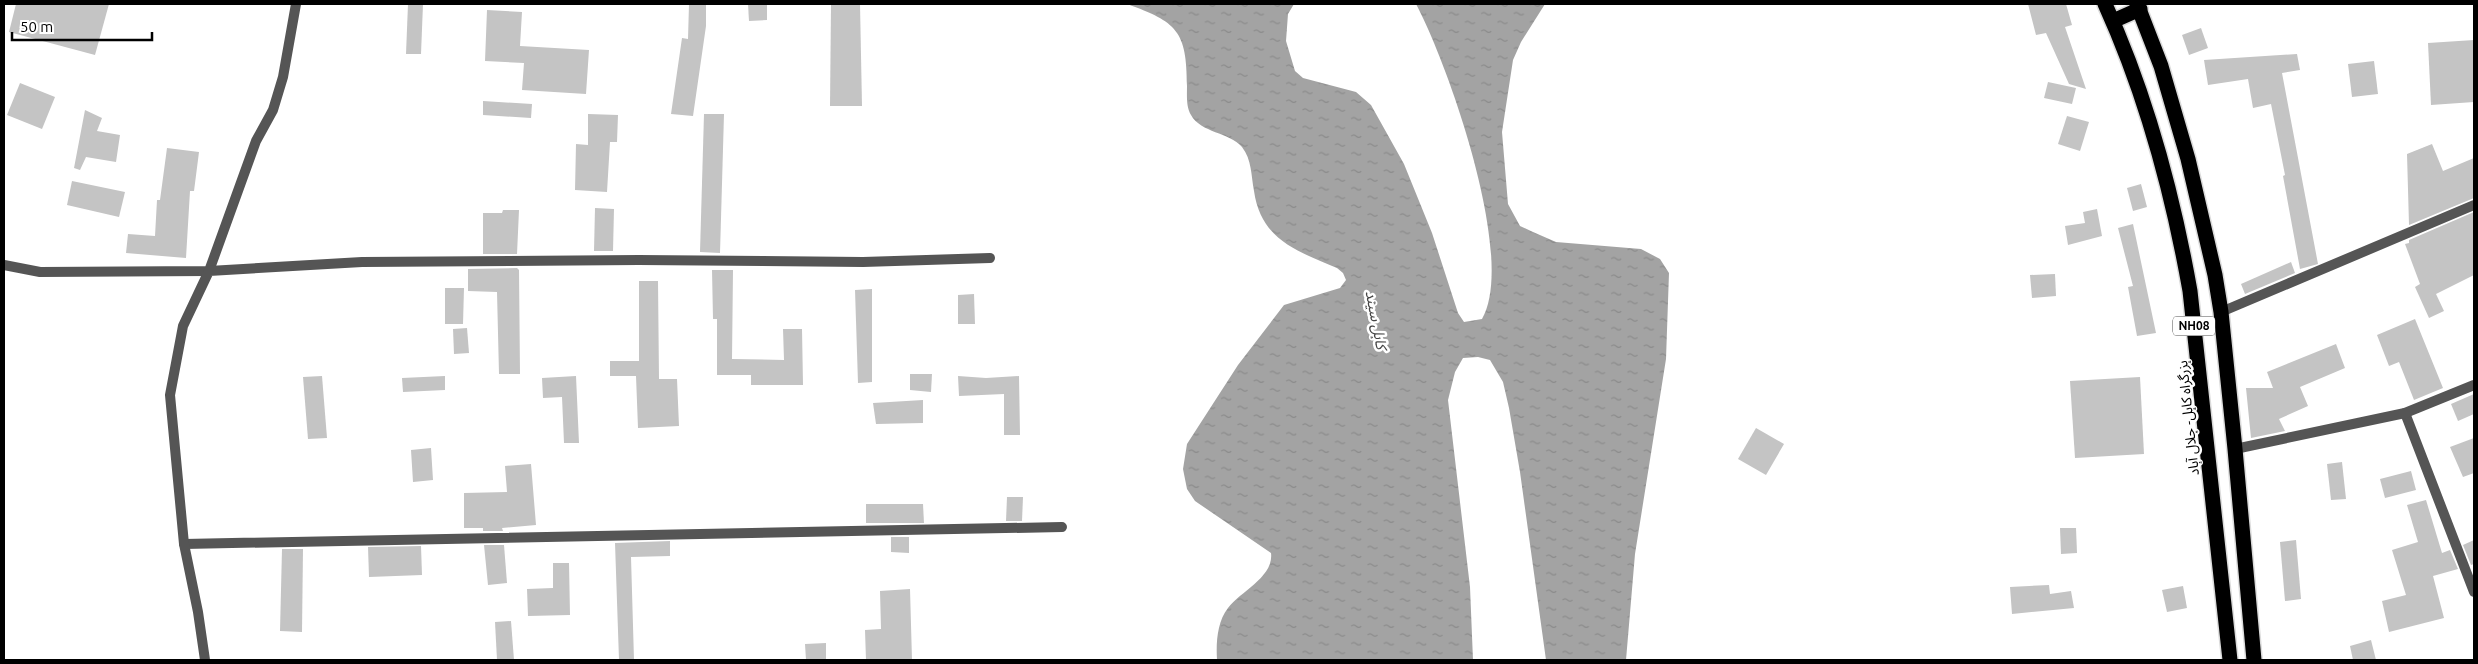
<svg xmlns="http://www.w3.org/2000/svg" width="2478" height="664" font-family="Ubuntu,'Noto Sans Arabic',sans-serif">
	<defs>
		<pattern id="water-ripples" width="26" height="14" patternUnits="userSpaceOnUse" patternTransform="scale(1.25)"><rect width="26" height="14" fill="#a3a3a3"/><path d="M2 4q2-2 4 0t4 0M15 11q2-2 4 0t4 0" fill="none" stroke="#8b8b8b"/></pattern>
	</defs>
	<rect width="100%" height="100%" fill="#fff"/>
	<path fill="url(#water-ripples)" d="M1127,4H1294L1288,14L1286,41L1295,71L1303,78L1356,92L1371,105L1404,164L1432,233L1458,313L1464,322L1482,319C1517,258 1448,64 1416,4H1545L1521,42L1513,60L1502,132L1508,204L1520,226L1533,232L1556,242L1641,249L1660,259L1669,273L1666,359L1635,554L1626,660H1546L1520,472L1509,408L1503,382L1490,360L1478,357L1463,358L1455,372L1448,400L1470,587L1473,660H1217C1216,643 1217,622 1228,608C1241,591 1274,577 1271,553L1195,501L1187,489L1183,469L1187,444L1238,365L1284,305L1340,288L1346,280L1343,273L1337,268C1297,251 1261,240 1254,191C1251,175 1252,160 1242,147C1229,132 1201,133 1191,115C1186,107 1187,95 1187,86C1187,31 1177,22 1127,4Z"/>
	<g fill="#c4c4c4">
		<path d="M16,4H109L95,55L9,32Z"/>
		<path d="M408,4H423L421,54H406Z"/>
		<path d="M689,4H706V26L693,116L671,114L682,38L688,39Z"/>
		<path d="M748,4H767V20L749,21Z"/>
		<path d="M831,4H860L862,106H830Z"/>
		<path d="M2028,4H2066L2072,25L2065,27L2086,89L2069,84L2046,33L2036,35Z"/>
		<path d="M487,10L522,12L520,46L589,50L586,94L522,90L524,63L485,61Z"/>
		<path d="M2201,28L2208,48L2189,55L2182,35Z"/>
		<path d="M2474,40V102L2431,105L2428,43Z"/>
		<path d="M2297,54L2300,70L2282,73L2318,264L2300,269L2283,176L2285,175L2271,104L2253,108L2248,79L2208,85L2204,60Z"/>
		<path d="M2374,61L2378,94L2352,97L2348,64Z"/>
		<path d="M2048,82L2076,88L2072,104L2044,98Z"/>
		<path d="M20,83L55,97L42,129L7,115Z"/>
		<path d="M483,101L532,104L531,118L483,115Z"/>
		<path d="M85,110L102,118L97,131L120,135L116,162L86,157L80,170L74,168Z"/>
		<path d="M588,114L618,115L617,142H610L607,192L575,190L576,144L588,145Z"/>
		<path d="M704,114H724L720,253L700,252Z"/>
		<path d="M2067,116L2089,122L2080,151L2058,144Z"/>
		<path d="M2432,144L2443,171L2474,158V198L2409,225L2407,154Z"/>
		<path d="M167,148L199,152L194,191H190L186,258L126,253L128,234L155,236L157,200H160Z"/>
		<path d="M72,181L125,192L119,217L67,205Z"/>
		<path d="M2141,184L2147,207L2133,211L2127,188Z"/>
		<path d="M595,208L614,209L613,251H594Z"/>
		<path d="M2097,209L2102,236L2068,245L2065,226L2085,223L2083,212Z"/>
		<path d="M503,210H519L517,254H483V213H502Z"/>
		<path d="M2474,212V275L2436,294L2444,311L2429,318L2415,287L2420,284L2405,244L2409,243V240Z"/>
		<path d="M2133,224L2156,333L2137,336L2128,287L2133,286L2118,228Z"/>
		<path d="M2291,262L2295,273L2245,294L2241,284Z"/>
		<path d="M517,268L519,270L520,374H499L497,292L468,291V269Z"/>
		<path d="M712,270H733L732,359L784,360L783,329H802L803,385H751V375H717V319H713Z"/>
		<path d="M2055,274L2056,296L2032,298L2030,275Z"/>
		<path d="M639,281H658L659,379H677L679,426L638,428L636,376H610V361H639Z"/>
		<path d="M445,288H464L463,324H445Z"/>
		<path d="M872,289V382L858,383L855,290Z"/>
		<path d="M974,294L975,324H958V295Z"/>
		<path d="M2415,319L2443,388L2414,400L2399,362L2389,366L2377,335Z"/>
		<path d="M467,328L469,353L454,354L453,329Z"/>
		<path d="M2336,344L2345,368L2300,387L2308,406L2279,419L2285,431L2251,438L2246,388H2273L2267,372Z"/>
		<path d="M910,374H932L931,392L910,390Z"/>
		<path d="M322,376L327,438L308,439L303,377Z"/>
		<path d="M445,376V390L403,392L402,378Z"/>
		<path d="M576,376L579,443H564L562,397L543,398L542,378Z"/>
		<path d="M958,376L986,378L1019,376L1020,435H1004V394L959,396Z"/>
		<path d="M2140,377L2144,454L2075,458L2070,381Z"/>
		<path d="M2474,394V414L2458,421L2451,404Z"/>
		<path d="M923,400V423L876,424L873,403Z"/>
		<path d="M1756,428L1784,444L1766,475L1738,459Z"/>
		<path d="M2474,438V473L2463,477L2450,447Z"/>
		<path d="M431,448L433,480L413,482L411,450Z"/>
		<path d="M2342,462L2346,499L2331,500L2327,464Z"/>
		<path d="M531,464L536,525L502,528L503,531H483V528H464V493L507,492L505,466Z"/>
		<path d="M2411,471L2416,490L2385,498L2380,479Z"/>
		<path d="M1007,497H1023L1022,521H1006Z"/>
		<path d="M2426,500L2442,553L2450,550L2458,569L2433,576L2444,618L2389,632L2382,601L2406,595L2392,550L2418,542L2407,505Z"/>
		<path d="M866,504H923L924,523H866Z"/>
		<path d="M2060,528H2076L2077,553L2061,554Z"/>
		<path d="M891,537H909V553L891,552Z"/>
		<path d="M2296,540L2301,599L2285,601L2280,542Z"/>
		<path d="M2474,540V564L2471,565L2463,545Z"/>
		<path d="M670,541V556L631,557L634,660H619L615,543Z"/>
		<path d="M484,545H504L507,583L488,585Z"/>
		<path d="M421,546L422,575L369,577L368,547Z"/>
		<path d="M282,549H303L302,632L280,631Z"/>
		<path d="M553,563H569L570,615L528,616L527,589L553,588Z"/>
		<path d="M2049,585L2050,594L2071,591L2074,608L2012,614L2010,587Z"/>
		<path d="M2183,586L2187,608L2167,612L2162,590Z"/>
		<path d="M910,589L912,660H866L865,630L881,629L880,591Z"/>
		<path d="M511,621L514,660H497L495,622Z"/>
		<path d="M2371,640L2376,660H2353L2350,646Z"/>
		<path d="M826,643V660H806L805,644Z"/>
	</g>
	<g fill="none" stroke-linecap="round" stroke-linejoin="round">
		<defs>
			<g id="highway">
				<path d="M2105,4C2145,92 2173,195 2190,291L2230,660"/>
				<path d="M2137,4L2161,66L2188,159L2215,275L2221,312L2235,449L2254,660"/>
				<path d="M2113,21L2140,9"/>
			</g>
		</defs>
		<use href="#highway" stroke="#dbdbdb" stroke-width="18"/>
		<g stroke="#555" stroke-width="10">
			<path d="M4,265L40,272L209,271L256,141L273,110L283,77L296,4"/>
			<path d="M2221,312L2474,205"/>
			<path d="M2405,413L2474,592"/>
			<path d="M2235,449L2405,413L2474,385"/>
			<path d="M184,544L1062,527"/>
			<path d="M205,660L198,612L184,544L170,395L183,326L209,271L362,262L639,260L863,262L990,258"/>
		</g>
		<use href="#highway" stroke="#000" stroke-width="15"/>
	</g>
	<g text-anchor="middle" stroke-width="5" stroke-linejoin="round" paint-order="stroke">
		<rect fill="#fff" stroke="#4c4c4c" stroke-width="1" x="2173" y="316.5" width="42" height="19" rx="4"/>
		<g font-size="12" font-weight="bold" fill="#000">
			<text x="2194" y="330">NH08</text>
		</g>
		<g font-size="14" fill="#000" stroke="#fff">
			<text transform="translate(2188 418) rotate(-96)" y="5">بزرگراه کابل- جلال آباد</text>
		</g>
		<g font-size="15" font-style="italic" fill="#444" stroke="#fff">
			<text transform="translate(1376 320) rotate(79)" y="5">کابل سيند</text>
		</g>
	</g>
	<rect width="2478" height="664" fill="none" stroke="#000000" stroke-width="10"/>
	<path d="M12 32v8h140v-8" fill="none" stroke="#000000" stroke-width="2.5"/>
	<text x="20" y="32" font-size="15" fill="#000000" stroke="#ffffff" stroke-width="4" paint-order="stroke">50 m</text>
</svg>
